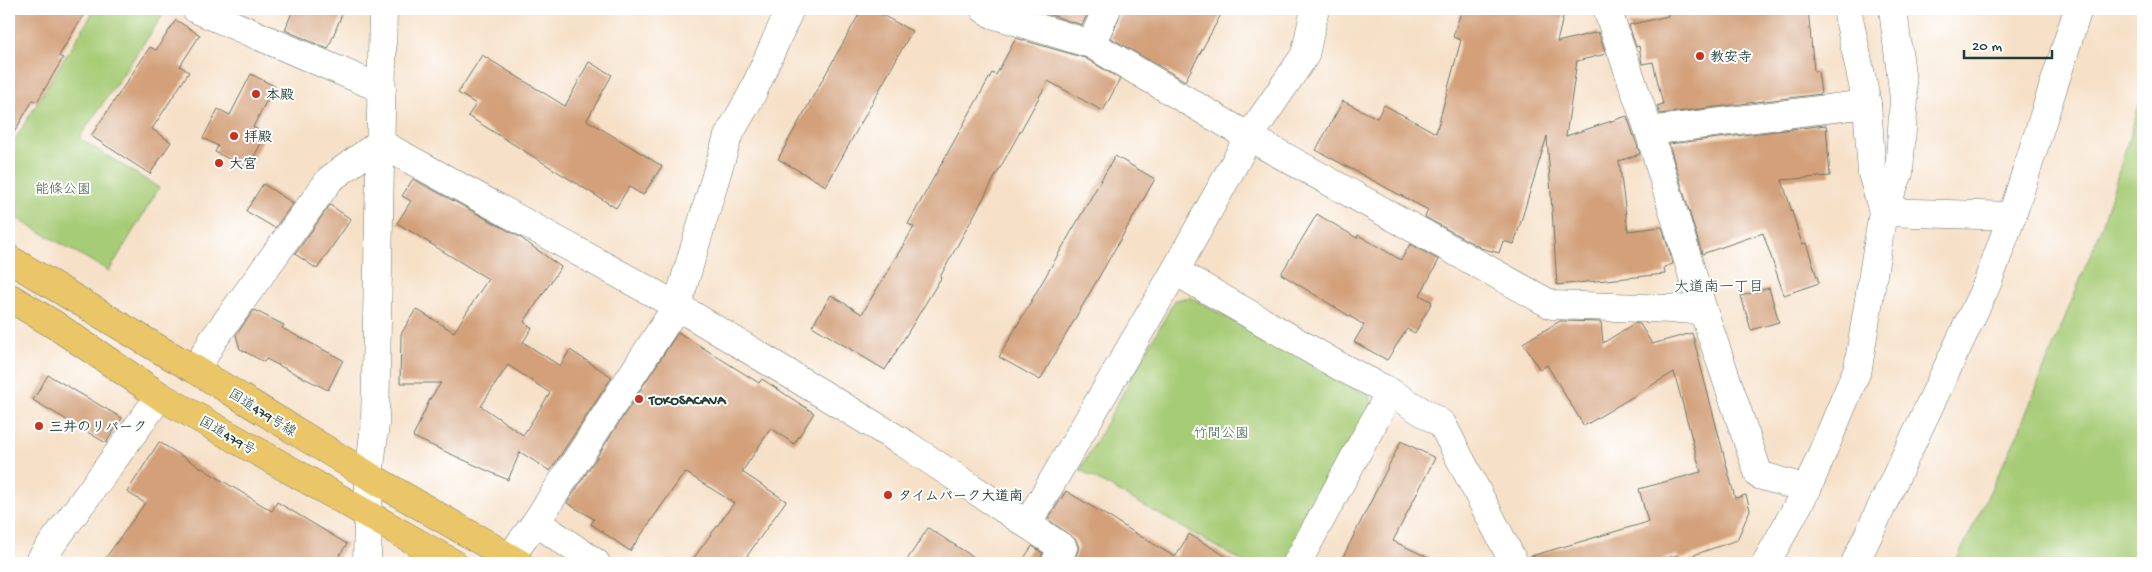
<svg xmlns="http://www.w3.org/2000/svg" width="2152" height="572" font-family="'Gochi Hand','Klee One',sans-serif">
	<rect width="100%" height="100%" fill="#fff"/>
	<filter id="ink" filterUnits="userSpaceOnUse"><feTurbulence type="fractalNoise" baseFrequency=".02" numOctaves="2"/><feDisplacementMap in="SourceGraphic" scale="10" xChannelSelector="R" yChannelSelector="G"/><feConvolveMatrix kernelMatrix="1 2 1 2 8 2 1 2 1" color-interpolation-filters="sRGB"/></filter>
	<filter id="wash" filterUnits="userSpaceOnUse"><feTurbulence type="fractalNoise" baseFrequency=".0096" numOctaves="4" result="noise"/><feDisplacementMap in="SourceGraphic" scale="20" xChannelSelector="R" yChannelSelector="G"/><feGaussianBlur stdDeviation="1.12" result="paint"/><feColorMatrix in="noise" values="0 0 0 0 0 0 0 0 0 0 0 0 0 0 0 0 0 1.4 0 .05"/><feComposite in="paint" operator="in"/></filter>
	<g filter="url(#wash)">
		<rect width="100%" height="100%" fill="#f6e0c7"/>
		<g fill="#a7cc77" stroke="#638456">
			<path d="M95,9H159L166,11L79,138L159,188L109,271L9,214V149Z"/>
			<path d="M2143,92V563H1955L2016,438L2102,226Z"/>
			<path d="M1190,297L1369,396L1373,410L1288,563H1246L1080,470L1175,300Z"/>
		</g>
		<g id="blocks">
			<g fill="#d3a07a" fill-rule="evenodd">
				<path d="M9,9H87L59,56L63,58L37,102L33,100L9,141Z"/>
				<path d="M293,9H344L328,49L285,30Z"/>
				<path d="M862,9H871L912,31L826,186L778,159Z"/>
				<path d="M1032,9H1090L1082,25Z"/>
				<path d="M1122,9H1224L1185,81L1111,38Z"/>
				<path d="M1462,9H1565L1557,42L1598,32L1606,54L1577,61L1566,136L1627,116L1640,154L1619,161L1628,231L1662,227L1673,264L1664,267L1665,274L1557,285L1547,136L1514,244L1503,241L1499,253L1481,248L1425,217L1428,210L1316,150L1343,101L1377,118L1384,105L1436,133L1461,40L1453,37Z"/>
				<path d="M1667,9H1808L1814,71H1818L1821,94L1660,114L1657,106L1663,104L1653,62L1642,64L1639,46L1636,47L1629,25L1668,16Z"/>
				<path d="M176,20L200,35L180,66L189,72L152,129L171,142L150,174L91,136L150,47L156,50Z"/>
				<path d="M1016,38L1085,58L1120,79L1103,111L1048,81L940,277L941,278L885,370L812,326L831,295L862,314L914,227L908,224L992,73L996,75Z"/>
				<path d="M482,55L565,106L589,62L612,75L587,120L662,166L643,195L629,187L616,208L468,116L476,104L458,93Z"/>
				<path d="M251,74L274,86L253,127L266,134L248,168L215,152L218,146L203,138L218,109L230,115Z"/>
				<path d="M1826,125L1830,176L1782,180L1802,244L1806,243L1819,283L1784,295L1763,233L1702,254L1669,144Z"/>
				<path d="M1115,156L1155,179L1040,380L999,357Z"/>
				<path d="M413,179L518,236L561,267L524,322L532,328L523,342L560,366L570,350L612,377L550,471L520,452L508,480L413,437L430,399L441,383H400L401,334L416,309L454,332L488,279L397,223L411,201L402,196ZM508,365L550,393L523,435L481,406Z"/>
				<path d="M263,184L293,203L275,228L246,211Z"/>
				<path d="M330,205L351,219L317,269L295,254Z"/>
				<path d="M1317,214L1357,238L1358,235L1401,260L1410,244L1439,260L1420,295L1432,302L1415,333L1407,329L1387,360L1354,342L1364,325L1281,274Z"/>
				<path d="M1769,288L1779,322L1751,330L1741,296Z"/>
				<path d="M254,310L284,325L282,328L343,360L328,390L266,359L264,362L240,349L236,335Z"/>
				<path d="M1560,321L1601,322L1603,343L1635,323L1640,324L1652,344L1692,333L1735,498L1746,495L1750,510L1737,540L1679,560L1677,555L1651,563H1530L1528,557L1648,522L1639,489L1701,472L1674,372L1584,426L1547,365L1540,370L1523,343Z"/>
				<path d="M678,332L759,383L762,379L814,413L794,444L771,428L742,472L786,501L742,563H690L734,503L685,472L630,551L591,524L594,519L567,503Z"/>
				<path d="M48,375L122,418L106,443L33,400Z"/>
				<path d="M1401,441L1435,458L1393,541L1440,563H1340Z"/>
				<path d="M159,442L272,511L277,502L347,544L334,563H102L145,503L127,492Z"/>
				<path d="M1066,491L1175,557L1189,534L1237,563H1073L1079,548L1076,540L1048,519Z"/>
				<path d="M928,528L983,563H905Z"/>
				<path d="M1032,546L1043,553L1039,563H1021Z"/>
			</g>
		</g>
	</g>
	<g filter="url(#ink)">
		<use href="#blocks" fill-opacity="0" stroke="#6a7667" stroke-width="1"/>
		<g fill="none" stroke-linecap="round" stroke-linejoin="round">
			<defs>
				<g id="minor">
					<path d="M196,9L382,89"/>
					<path d="M984,9L992,14L1091,44L1249,137L1552,305L1703,310"/>
					<path d="M1607,9L1649,131L1703,310L1759,475L1807,489"/>
					<path d="M1847,9L1867,104L1872,173L1883,212"/>
					<path d="M1091,44L1107,9"/>
					<path d="M1649,131L1867,104"/>
					<path d="M1883,212L2012,216"/>
					<path d="M1175,271L1339,366L1390,392L1442,424L1514,563"/>
					<path d="M196,370L213,340L330,179L380,143L677,306L907,445L1063,548L1055,563"/>
					<path d="M536,522L596,563"/>
					<path d="M1028,523L1175,271L1249,137L1305,55L1315,9"/>
					<path d="M510,557L536,522L677,306L728,136L751,96L790,9"/>
					<path d="M38,563L160,396"/>
					<path d="M367,563L369,476L375,424L383,9"/>
					<path d="M1297,563L1390,392"/>
					<path d="M1766,563L1807,489L1858,368L1883,212L1899,173L1904,99L1893,9"/>
					<path d="M1855,563L1987,284L2012,216L2078,9"/>
				</g>
				<g id="highway">
					<path d="M9,259L162,351L196,370L369,476L519,563"/>
					<path d="M9,297L55,325L160,396L453,563"/>
				</g>
			</defs>
			<use href="#minor" stroke="#6a7667" stroke-width="29"/>
			<use href="#highway" stroke="#6a7667" stroke-width="29"/>
			<use href="#minor" stroke="#fff" stroke-width="28"/>
			<use href="#highway" stroke="#eac669" stroke-width="28"/>
		</g>
	</g>
	<g fill="#c8321e" stroke="#fff" stroke-width="2">
		<circle cx="1700" cy="56" r="5"/>
		<circle cx="256" cy="94" r="5"/>
		<circle cx="234" cy="136" r="5"/>
		<circle cx="219" cy="163" r="5"/>
		<circle cx="639" cy="399" r="5"/>
		<circle cx="39" cy="426" r="5"/>
		<circle cx="888" cy="495" r="5"/>
	</g>
	<g text-anchor="middle" stroke-width="4" stroke-linejoin="round" paint-order="stroke">
		<g font-size="14" font-weight="bold" fill="#1f3d34" stroke="#fff" text-anchor="start">
			<text x="1710" y="61">教安寺</text>
			<text x="266" y="99">本殿</text>
			<text x="244" y="141">拝殿</text>
			<text x="229" y="168">大宮</text>
			<text x="649" y="404">TOKOSACAVA</text>
			<text x="49" y="431">三井のリパーク</text>
			<text x="898" y="500">タイムパーク大道南</text>
		</g>
		<g font-size="14" fill="#416145" stroke="#fff">
			<text x="63" y="193">能條公園</text>
			<text x="1221" y="437">竹間公園</text>
		</g>
		<g font-size="14" fill="#1f3d34" stroke="#fff">
			<text transform="translate(263 412) rotate(32)" y="5">国道479号線</text>
			<text transform="translate(228 435) rotate(30)" y="5">国道479号</text>
		</g>
		<g font-size="15" fill="#1f3d34" stroke="#fff">
			<text x="1719" y="291">大道南一丁目</text>
		</g>
	</g>
	<rect width="2152" height="572" fill="none" stroke="#fff" stroke-width="30"/>
	<path d="M1964 50v8h88v-8" fill="none" stroke="#1f3d34" stroke-width="2.5"/>
	<text x="1972" y="50" font-size="15" fill="#1f3d34" stroke="#ffffff" stroke-width="4" paint-order="stroke">20 m</text>
</svg>
